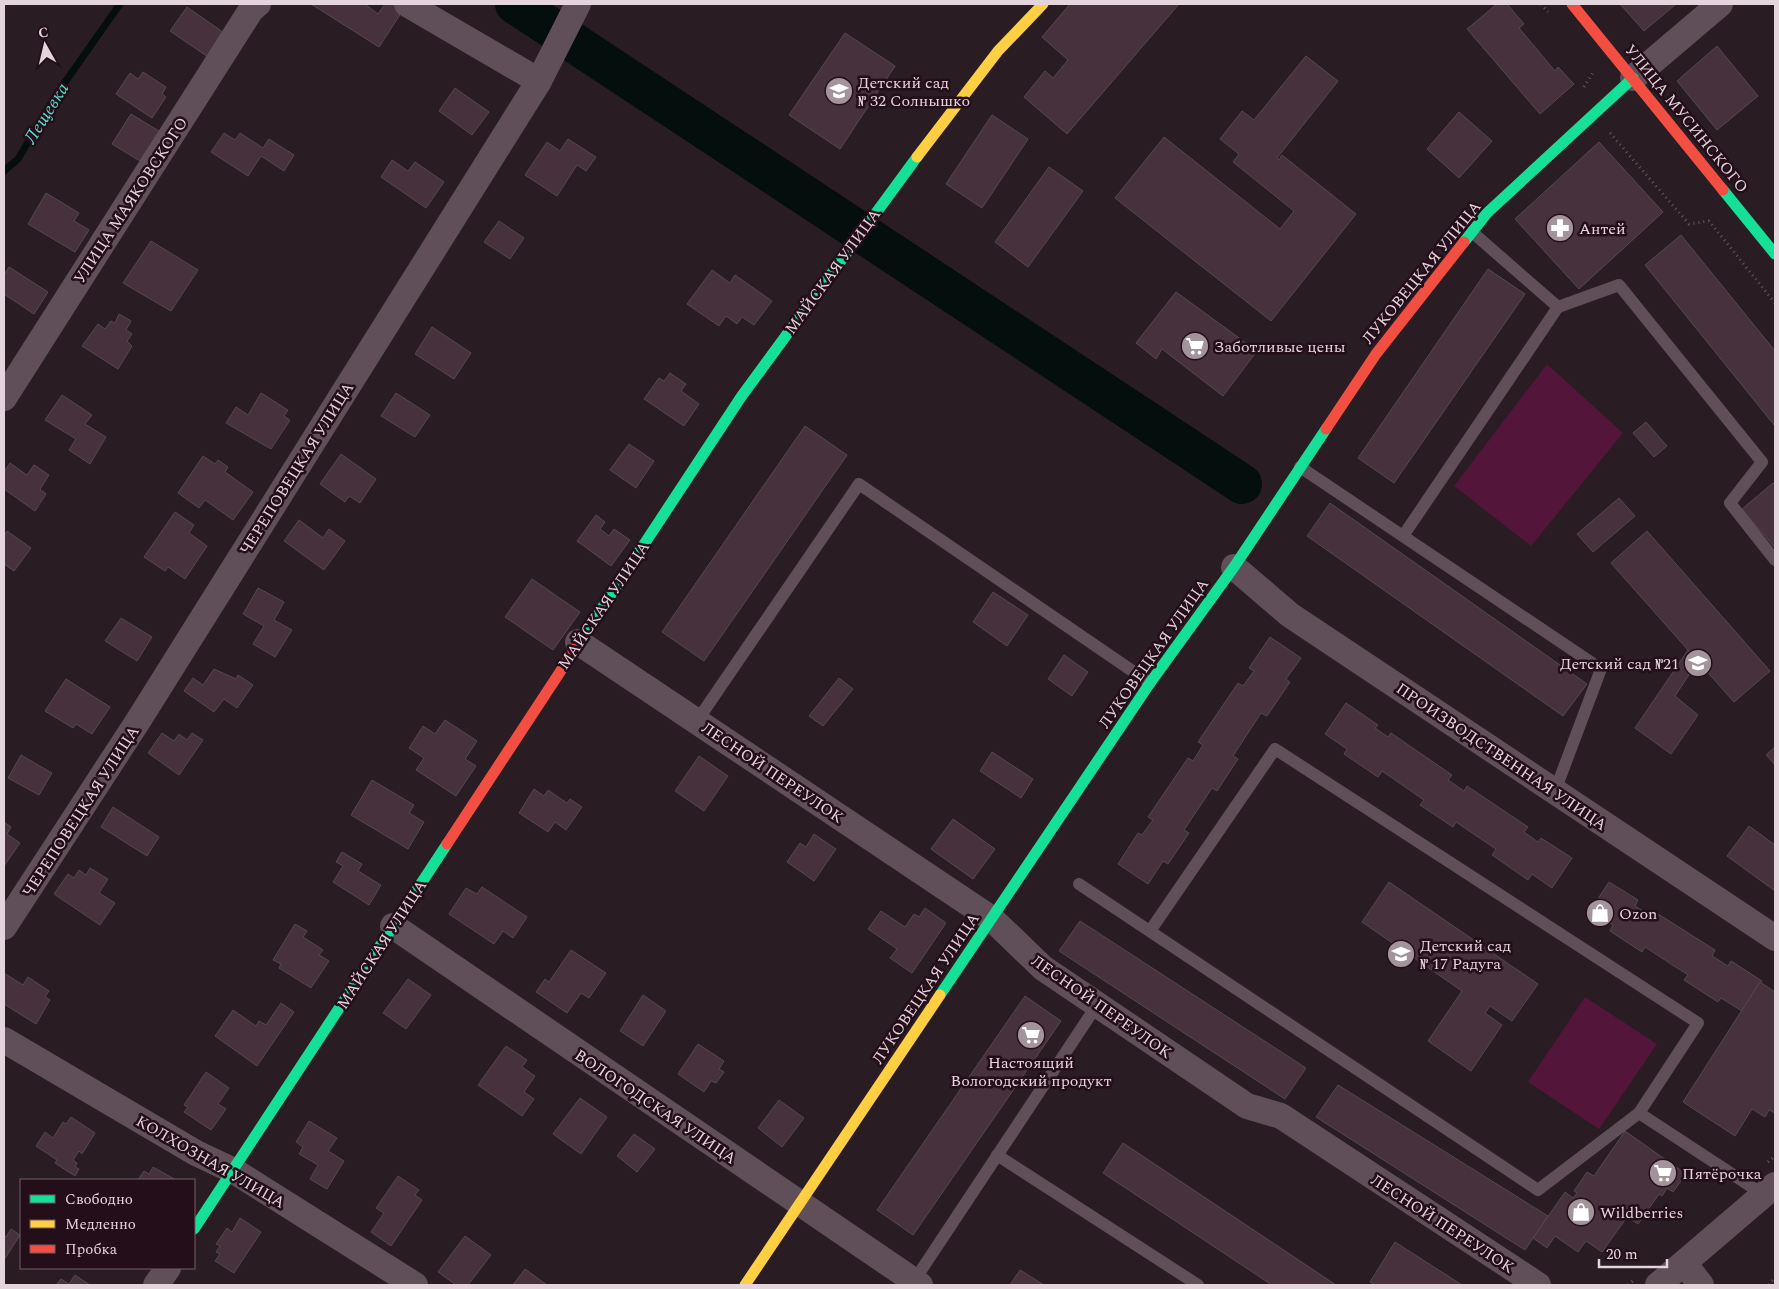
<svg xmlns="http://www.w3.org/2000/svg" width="1779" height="1289" font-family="Spectral,serif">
	<rect width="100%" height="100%" fill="#291c23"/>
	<g fill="#53153a">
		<path d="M1547,364L1623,433L1531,546L1454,486Z"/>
		<path d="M1585,997L1657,1044L1599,1129L1528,1082Z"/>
	</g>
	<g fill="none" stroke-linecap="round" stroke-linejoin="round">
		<path stroke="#040e0c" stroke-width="7" d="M4,171L18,159L56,95L120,4"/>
		<path stroke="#040e0c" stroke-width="40" d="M515,4L1242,484"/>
	</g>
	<g fill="#47313d" stroke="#55484e">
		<path d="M311,4H365L378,14L385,4H400L405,7L379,47Z"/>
		<path d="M1070,4H1179L1067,134L1024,97L1045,71L1053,78L1068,60L1042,37Z"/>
		<path d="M1497,4H1507L1524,24L1519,28L1555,71L1558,67L1574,84L1540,114L1467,29Z"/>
		<path d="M1620,4H1676L1644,31Z"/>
		<path d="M187,7L227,35L211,59L170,31Z"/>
		<path d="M845,33L895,66L840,149L789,115Z"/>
		<path d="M1717,46L1758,96L1717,130L1677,81Z"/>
		<path d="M1306,56L1338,81L1277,158L1279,160L1282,155L1356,214L1271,321L1115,198L1164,137L1280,229L1294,211L1233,162L1239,154L1220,139L1242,111L1254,120Z"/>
		<path d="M143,72L166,87L162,94L166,97L152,118L116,94L130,73L138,79Z"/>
		<path d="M455,88L489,112L472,135L439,111Z"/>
		<path d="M1459,112L1492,141L1459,178L1427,149Z"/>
		<path d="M131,114L159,131L140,161L112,144Z"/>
		<path d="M992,115L1028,139L982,208L946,184Z"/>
		<path d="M224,133L235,140L240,133L263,148L269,139L294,155L284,171L261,156L248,176L211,152Z"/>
		<path d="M568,139L596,157L586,171L577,165L557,196L525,175L547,142L560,151Z"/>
		<path d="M1599,142L1663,212L1579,289L1515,219Z"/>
		<path d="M392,160L408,171L415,162L444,182L426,208L381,177Z"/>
		<path d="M1049,167L1083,191L1028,267L995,242Z"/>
		<path d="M46,193L79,213L74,221L89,230L75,252L28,224Z"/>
		<path d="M499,221L524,238L510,259L484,242Z"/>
		<path d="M1681,235L1775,351V426L1645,265Z"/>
		<path d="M151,241L198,270L171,311L123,283Z"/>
		<path d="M9,267L48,292L34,314L4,294V275Z"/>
		<path d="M1488,269L1525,294L1394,483L1358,458Z"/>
		<path d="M712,270L730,283L735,275L772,301L754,325L742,317L737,324L726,316L719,326L687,304Z"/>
		<path d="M1176,292L1257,351L1223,396L1162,349L1156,359L1136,343Z"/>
		<path d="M119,314L131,321L126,330L132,334L127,341L132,346L118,369L82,346L98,324L105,329L111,321L115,323Z"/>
		<path d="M432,327L471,353L454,379L415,354Z"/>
		<path d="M670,373L686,384L681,391L699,404L684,426L644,399L659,378L664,381Z"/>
		<path d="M261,393L288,410L284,416L290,420L271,449L226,423L236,407L248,415Z"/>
		<path d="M396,393L430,415L415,437L381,416Z"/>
		<path d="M62,395L92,415L85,424L106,437L90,464L69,450L76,439L45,420Z"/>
		<path d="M1646,422L1667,446L1654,457L1633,433Z"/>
		<path d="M805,426L847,455L704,661L662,632Z"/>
		<path d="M629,444L654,461L636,488L610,470Z"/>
		<path d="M341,454L376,479L360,503L349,496L345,502L320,484Z"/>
		<path d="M203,456L215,464L218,460L228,467L225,472L253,492L233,520L205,500L199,508L178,493Z"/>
		<path d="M10,463L27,475L34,465L49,475L40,489L46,494L35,511L4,489V472Z"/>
		<path d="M1773,483L1775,485V548L1742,509Z"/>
		<path d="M1619,498L1635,516L1593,552L1577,534Z"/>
		<path d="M1330,503L1587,684L1563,716L1307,536Z"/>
		<path d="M175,512L194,525L189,533L207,546L185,579L168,567L165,571L144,557Z"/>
		<path d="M596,515L605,522L600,529L609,536L614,529L630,540L611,566L577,541Z"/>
		<path d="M299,520L323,538L329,529L345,541L324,570L284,541Z"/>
		<path d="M7,531L31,548L14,571L4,564V536Z"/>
		<path d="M1647,531L1770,671L1734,702L1611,563Z"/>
		<path d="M532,579L580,612L553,650L505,617Z"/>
		<path d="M258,588L284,602L274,620L292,630L275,657L253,644L264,626L243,614Z"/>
		<path d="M993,592L1028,615L1007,646L973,622Z"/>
		<path d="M121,618L152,637L137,661L105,641Z"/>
		<path d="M1270,637L1301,658L1286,679L1290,682L1267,716L1261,713L1233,756L1238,759L1217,791L1212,788L1184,830L1189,833L1168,864L1163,861L1148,884L1118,864L1138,833L1142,835L1153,820L1148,817L1188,758L1193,761L1203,745L1198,742L1238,683L1243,686L1254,671L1249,668Z"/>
		<path d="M1688,650L1698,661L1675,696L1698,715L1671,754L1635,728Z"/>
		<path d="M1064,655L1088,672L1072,696L1048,679Z"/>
		<path d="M214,669L236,679L238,675L253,685L237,708L224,699L214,712L184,691L193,678L203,685Z"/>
		<path d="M839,678L853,689L823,726L809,716Z"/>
		<path d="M66,679L110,707L92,734L76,724L73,728L45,711Z"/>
		<path d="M1346,703L1378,725L1375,728L1388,737L1391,733L1452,775L1448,780L1464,791L1467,786L1528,827L1524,832L1538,842L1541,838L1572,858L1552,888L1532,874L1528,880L1492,855L1496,849L1456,822L1453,827L1420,805L1424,800L1382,771L1378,777L1344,754L1347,749L1325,734Z"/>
		<path d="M445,720L477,741L465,759L476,766L456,796L416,770L424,758L409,748L423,726L435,734Z"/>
		<path d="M162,733L174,741L179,734L187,740L192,733L203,740L179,775L148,753Z"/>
		<path d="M1775,747V765L1766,755Z"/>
		<path d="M992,752L1033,779L1021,798L980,771Z"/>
		<path d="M21,755L52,773L39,795L8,778Z"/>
		<path d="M699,756L728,776L704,811L675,791Z"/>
		<path d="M372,780L414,805L409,813L424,822L408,849L351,815Z"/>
		<path d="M534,789L544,796L548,790L567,803L570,799L582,807L566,830L555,822L548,832L519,813Z"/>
		<path d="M113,807L159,837L147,856L101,827Z"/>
		<path d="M953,819L995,849L973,879L931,849Z"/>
		<path d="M4,822L11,827L7,834L20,843L4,866Z"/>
		<path d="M1749,826L1775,845V891L1727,856Z"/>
		<path d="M814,834L836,849L814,881L787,862L800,843L806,847Z"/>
		<path d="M342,852L362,864L358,871L381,885L369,905L333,882L343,866L336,862Z"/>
		<path d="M90,868L108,879L99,893L115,903L100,925L54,894L68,874L74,878L79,870L86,875Z"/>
		<path d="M1389,882L1538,984L1512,1021L1490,1006L1485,1013L1502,1025L1471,1071L1428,1041L1462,991L1362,922Z"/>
		<path d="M1609,882L1638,900L1635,906L1652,917L1655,912L1715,950L1712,956L1728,966L1731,961L1762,981L1742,1011L1721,998L1718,1002L1684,980L1688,975L1645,947L1642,952L1610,931L1613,925L1590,911Z"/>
		<path d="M482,887L527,917L513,938L503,931L494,944L449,914L466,888L477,894Z"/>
		<path d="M925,908L946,923L912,973L890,958L897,949L868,929L881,911L905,927L914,914L919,917Z"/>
		<path d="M1080,921L1306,1068L1285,1099L1059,951Z"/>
		<path d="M295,924L307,931L303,937L323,950L319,955L329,961L311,988L279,968L281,964L273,960Z"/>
		<path d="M571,950L606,973L589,998L581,993L567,1013L536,992L545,979L549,982Z"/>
		<path d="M4,973L23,985L28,977L49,991L45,997L50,1000L36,1024L4,1004Z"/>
		<path d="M408,979L431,995L406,1029L383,1013Z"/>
		<path d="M1760,982L1775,992V1113L1769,1110L1765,1117L1752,1109L1735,1136L1683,1102Z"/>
		<path d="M643,995L666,1011L643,1046L620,1031Z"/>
		<path d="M1025,996L1061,1021L913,1235L877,1210Z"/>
		<path d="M281,1003L294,1012L257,1066L215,1036L233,1010L256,1026L259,1021L266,1025Z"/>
		<path d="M698,1044L724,1061L719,1069L724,1072L716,1083L711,1081L704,1092L678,1074Z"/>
		<path d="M506,1046L527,1060L522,1067L535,1076L524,1092L534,1099L522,1116L478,1085Z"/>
		<path d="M206,1072L229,1088L218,1104L226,1109L211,1130L184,1112L188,1107L184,1105Z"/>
		<path d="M1338,1085L1548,1216L1525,1250L1316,1117Z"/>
		<path d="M580,1098L607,1117L581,1154L553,1134Z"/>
		<path d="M779,1100L804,1118L782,1147L758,1128Z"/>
		<path d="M71,1117L95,1133L82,1154L79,1151L73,1160L77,1163L75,1167L79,1169L75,1176L55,1163L57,1160L36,1146L45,1132L53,1138L63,1122L66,1124Z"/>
		<path d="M309,1121L337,1138L328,1151L344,1161L327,1189L310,1179L318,1165L299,1154L303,1147L296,1142Z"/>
		<path d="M1625,1131L1686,1174L1673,1192L1667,1188L1662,1196L1659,1194L1638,1224L1627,1217L1602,1252L1586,1241L1578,1252L1555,1236L1547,1248L1533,1238L1565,1192L1573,1198L1577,1193L1574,1191L1587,1172L1594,1176Z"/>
		<path d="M634,1134L655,1149L637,1172L617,1156Z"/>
		<path d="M1123,1143L1336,1285H1272L1103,1173Z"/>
		<path d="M153,1167L176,1180H138L144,1171L149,1174Z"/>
		<path d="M398,1176L419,1190L415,1195L422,1200L391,1246L371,1232L384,1213L376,1208Z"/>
		<path d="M240,1218L261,1232L234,1273L215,1261L220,1254L216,1252L220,1246L216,1244L227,1228L232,1232Z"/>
		<path d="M11,1229L20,1235L4,1260V1235L6,1237Z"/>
		<path d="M465,1236L491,1255L468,1285H456L438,1272Z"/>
		<path d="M1395,1242L1462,1285H1375L1370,1282Z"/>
		<path d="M525,1269L547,1285H513Z"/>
		<path d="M1020,1270L1044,1285H1010Z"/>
		<path d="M75,1275L90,1285H56L61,1279L69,1284Z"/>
	</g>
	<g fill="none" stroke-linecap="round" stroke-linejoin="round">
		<g stroke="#66585f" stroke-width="3" stroke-dasharray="1 4" stroke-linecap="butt">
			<path d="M1541,4L1548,12"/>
			<path d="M1584,87L1594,71"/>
			<path d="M1610,133L1689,224L1709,221L1775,303"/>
			<path d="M1768,1162L1775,1156"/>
			<path d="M1628,1285L1634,1280"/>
			<path d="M1769,1285L1775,1277"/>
		</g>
		<g stroke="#604f58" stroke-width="12">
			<path d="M1558,307L1619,285L1762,462L1730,503L1775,560"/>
			<path d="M1300,467L1601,669L1555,791"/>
			<path d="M1403,536L1558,307L1472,232"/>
			<path d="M697,721L859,484L1150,683"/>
			<path d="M1079,884L1538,1190L1639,1113L1764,1195"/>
			<path d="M1150,931L1275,749L1698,1023L1639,1113"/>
			<path d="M997,1155L1198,1285"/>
			<path d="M914,1281L1097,1005"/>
		</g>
		<g stroke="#604f58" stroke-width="26">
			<path d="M407,4L539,81"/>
			<path d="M1633,78L1720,4"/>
			<path d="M4,398L251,10L258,4"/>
			<path d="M1234,567L1290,615L1775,938"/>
			<path d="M578,642L992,919L1043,968L1247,1106L1281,1116L1538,1285"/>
			<path d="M393,926L920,1285"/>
			<path d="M4,927L138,721L539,81L578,4"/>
			<path d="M4,1040L196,1153L234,1171L415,1285"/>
			<path d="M1684,1263L1701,1285"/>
			<path d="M156,1285L168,1268"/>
			<path d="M1658,1285L1775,1185"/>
		</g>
		<g stroke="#16e098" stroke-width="11">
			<path d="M1723,190L1775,254"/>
			<path d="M1464,242L1487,213L1633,78"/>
			<path d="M583,637L741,397L917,157"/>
			<path d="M940,995L1150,683L1234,567L1326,429"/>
			<path d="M194,1229L447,844"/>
		</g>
		<g stroke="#ffcf43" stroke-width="11">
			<path d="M917,157L998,51L1043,4"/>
			<path d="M745,1285L940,995"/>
		</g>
		<g stroke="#f24e42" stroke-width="11">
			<path d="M1572,4L1723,190"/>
			<path d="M1326,429L1376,354L1464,242"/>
			<path d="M447,844L583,637"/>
		</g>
	</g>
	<defs>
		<symbol id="school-disc" viewBox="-11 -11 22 22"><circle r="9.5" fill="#a3949b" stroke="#240e1a"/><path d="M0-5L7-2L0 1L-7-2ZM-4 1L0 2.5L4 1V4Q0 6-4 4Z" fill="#fff"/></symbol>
		<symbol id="pharmacy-disc" viewBox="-11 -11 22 22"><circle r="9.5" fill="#a3949b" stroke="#240e1a"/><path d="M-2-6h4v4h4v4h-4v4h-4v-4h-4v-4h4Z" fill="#fff"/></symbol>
		<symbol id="supermarket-disc" viewBox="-11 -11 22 22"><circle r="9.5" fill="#a3949b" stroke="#240e1a"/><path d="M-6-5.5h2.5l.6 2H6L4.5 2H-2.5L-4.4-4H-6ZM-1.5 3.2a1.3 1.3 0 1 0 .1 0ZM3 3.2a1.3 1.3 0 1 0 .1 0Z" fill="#fff"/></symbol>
		<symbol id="shop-disc" viewBox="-11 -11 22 22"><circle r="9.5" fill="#a3949b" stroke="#240e1a"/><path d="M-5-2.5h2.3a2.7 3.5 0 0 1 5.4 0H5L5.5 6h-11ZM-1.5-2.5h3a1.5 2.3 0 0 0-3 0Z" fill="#fff"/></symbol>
	</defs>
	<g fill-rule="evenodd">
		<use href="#school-disc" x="823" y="75" width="32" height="32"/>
		<use href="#pharmacy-disc" x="1544" y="212" width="32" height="32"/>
		<use href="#supermarket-disc" x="1179" y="330" width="32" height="32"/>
		<use href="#school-disc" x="1682" y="647" width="32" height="32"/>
		<use href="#shop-disc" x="1584" y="897" width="32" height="32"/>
		<use href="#school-disc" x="1385" y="938" width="32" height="32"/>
		<use href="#supermarket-disc" x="1015" y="1019" width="32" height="32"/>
		<use href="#supermarket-disc" x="1647" y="1157" width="32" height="32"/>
		<use href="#shop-disc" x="1565" y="1196" width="32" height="32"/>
	</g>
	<g text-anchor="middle" stroke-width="5" stroke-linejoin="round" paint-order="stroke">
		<g font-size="16" fill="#e4d4db" stroke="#240e1a" text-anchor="start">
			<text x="858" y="88">Детский сад<tspan x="858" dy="18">№ 32 Солнышко</tspan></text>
			<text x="1579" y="234">Антей</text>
			<text x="1214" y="352">Заботливые цены</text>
			<text x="1679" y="669" text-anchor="end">Детский сад №21</text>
			<text x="1619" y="919">Ozon</text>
			<text x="1420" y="951">Детский сад<tspan x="1420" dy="18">№ 17 Радуга</tspan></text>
			<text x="1031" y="1068" text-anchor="middle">Настоящий<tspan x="1031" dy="18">Вологодский продукт</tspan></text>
			<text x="1682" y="1179">Пятёрочка</text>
			<text x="1600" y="1218">Wildberries</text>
		</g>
		<g font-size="16" fill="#e4d4db" stroke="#240e1a">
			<text transform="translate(1687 118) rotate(51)" y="6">УЛИЦА МУСИНСКОГО</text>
			<text transform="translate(130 200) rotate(-57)" y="6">УЛИЦА МАЯКОВСКОГО</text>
			<text transform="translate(832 271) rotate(-54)" y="6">МАЙСКАЯ УЛИЦА</text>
			<text transform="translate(1421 272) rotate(-51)" y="6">ЛУКОВЕЦКАЯ УЛИЦА</text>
			<text transform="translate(296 468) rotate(-58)" y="6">ЧЕРЕПОВЕЦКАЯ УЛИЦА</text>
			<text transform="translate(603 605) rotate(-56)" y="6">МАЙСКАЯ УЛИЦА</text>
			<text transform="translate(1153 653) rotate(-55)" y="6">ЛУКОВЕЦКАЯ УЛИЦА</text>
			<text transform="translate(1502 756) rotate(34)" y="6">ПРОИЗВОДСТВЕННАЯ УЛИЦА</text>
			<text transform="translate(773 772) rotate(34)" y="6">ЛЕСНОЙ ПЕРЕУЛОК</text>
			<text transform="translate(80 811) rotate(-57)" y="6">ЧЕРЕПОВЕЦКАЯ УЛИЦА</text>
			<text transform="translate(381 944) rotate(-57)" y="6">МАЙСКАЯ УЛИЦА</text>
			<text transform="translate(925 988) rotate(-56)" y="6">ЛУКОВЕЦКАЯ УЛИЦА</text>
			<text transform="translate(1102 1006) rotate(35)" y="6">ЛЕСНОЙ ПЕРЕУЛОК</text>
			<text transform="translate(656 1106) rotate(34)" y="6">ВОЛОГОДСКАЯ УЛИЦА</text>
			<text transform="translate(211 1161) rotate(30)" y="6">КОЛХОЗНАЯ УЛИЦА</text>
			<text transform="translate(1443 1223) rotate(33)" y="6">ЛЕСНОЙ ПЕРЕУЛОК</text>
		</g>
		<g font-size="18" font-style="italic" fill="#54e0ce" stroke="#240e1a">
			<text transform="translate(46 113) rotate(-58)" y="6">Лещевка</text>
		</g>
	</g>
	<rect width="1779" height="1289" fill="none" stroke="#e4d4db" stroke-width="10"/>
	<rect x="20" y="1179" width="175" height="90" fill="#240e1a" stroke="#715d67"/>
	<rect x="30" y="1195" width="25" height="8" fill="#16e098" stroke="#715d67"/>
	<text x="65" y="1204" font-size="15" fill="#e4d4db">Свободно</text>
	<rect x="30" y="1220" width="25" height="8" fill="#ffcf43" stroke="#715d67"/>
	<text x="65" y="1229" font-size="15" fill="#e4d4db">Медленно</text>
	<rect x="30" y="1245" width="25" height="8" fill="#f24e42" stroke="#715d67"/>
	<text x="65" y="1254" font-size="15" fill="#e4d4db">Пробка</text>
	<g transform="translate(45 45) rotate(352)" stroke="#240e1a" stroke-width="4" paint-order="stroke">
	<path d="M0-4L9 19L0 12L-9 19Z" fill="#e4d4db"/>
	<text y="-8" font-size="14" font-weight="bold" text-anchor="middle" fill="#e4d4db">С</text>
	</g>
	<path d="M1599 1259v8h68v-8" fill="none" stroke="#e4d4db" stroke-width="2.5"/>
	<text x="1606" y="1259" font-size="15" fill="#e4d4db" stroke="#240e1a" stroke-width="4" paint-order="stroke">20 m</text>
</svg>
